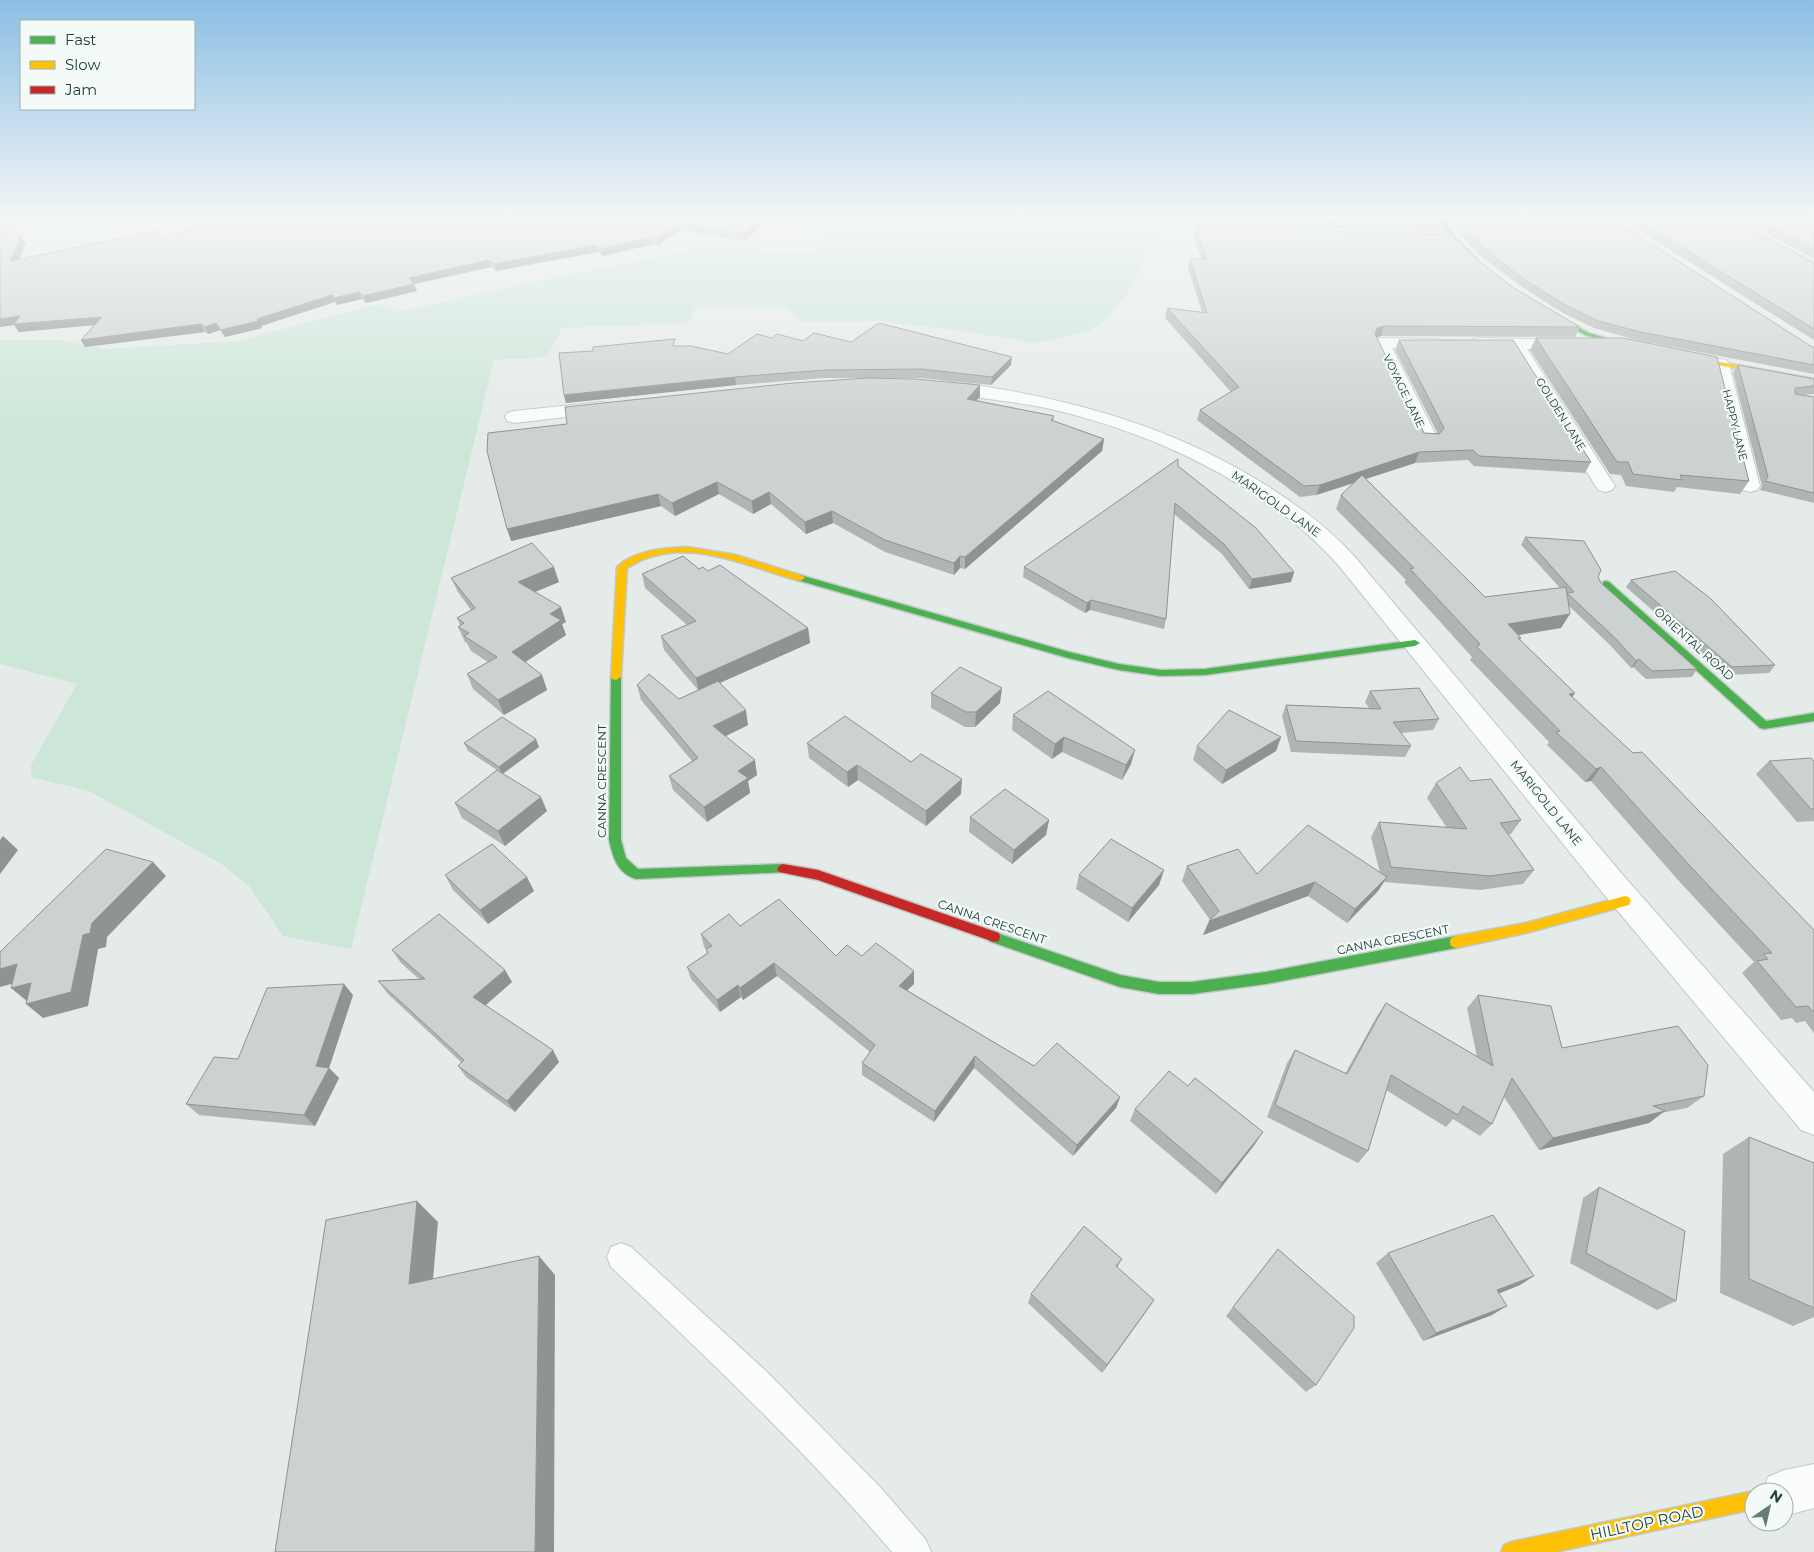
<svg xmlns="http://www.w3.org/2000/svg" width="1814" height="1552" font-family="Montserrat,sans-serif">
	<rect width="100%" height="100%" fill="#e5ebe9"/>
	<path fill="#cce6d8" d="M820,216H1168L1147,247L1141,269L1125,296L1106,319L1091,330L1036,343L956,330L878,321L802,322L788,308L696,307L688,323L562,328L547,357L494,360L351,949L283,936L249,886L220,863L89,791L31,777V765L77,684L0,664V340H60L105,349L237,341L380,304L402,311L504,288L715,245L789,253L821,249L837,238L805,227Z"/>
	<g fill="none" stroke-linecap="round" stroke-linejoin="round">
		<path fill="#a1ccde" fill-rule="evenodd" d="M973,216H979L986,226H982Z"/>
		<defs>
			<path id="lane" d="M621,1243L631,1247L766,1371L881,1488L926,1540L931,1552H892C805,1450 708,1359 611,1267L607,1257L611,1247Z"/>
			<g id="street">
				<path d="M1187,227L1231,229L1238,233L1231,237L1182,234L1180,231Z"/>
				<path d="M1381,338L1434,339L1440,340L1442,344L1440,348L1434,349L1392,348L1438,439L1435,443H1421L1418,439L1373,343L1375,339Z"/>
				<path d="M1479,338L1577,340L1579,344L1577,348L1571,349H1527L1615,486L1612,490L1605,492L1598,490L1510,348L1473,347L1471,343L1473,339Z"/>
				<path d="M1720,359L1726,360L1729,364L1760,486L1757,490L1750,492L1743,490L1740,486L1711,364L1714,360Z"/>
				<path d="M944,381C1060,395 1170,424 1269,487C1300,507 1330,529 1354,556L1622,874L1814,1092V1135L1801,1130L1601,891L1339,566C1268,485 1150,431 1046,408C1010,400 973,399 938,390L935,386L938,382Z"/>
				<path d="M602,402L609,404L611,408L609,412L514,423L507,421L505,417L507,413L514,411Z"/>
				<path d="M1814,1464V1508L1784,1516V1492H1762L1768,1477L1784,1470Z"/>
			</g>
			<g id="fast">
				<path d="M1437,216H1443L1455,237L1478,260V262H1474L1451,239Z"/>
				<path d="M1547,310L1589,333L1640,348L1637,350L1585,335L1545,313V311Z"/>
				<path d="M800,575L1069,652L1119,664L1161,670L1205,669L1415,640L1420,643L1415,646L1205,675L1161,676L1119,670L1068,658L797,580L795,578Z"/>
				<path d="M1606,581L1609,582L1766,721L1814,713V721L1764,729L1760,728L1603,586V582Z"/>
				<path d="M616,674L621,677V840L626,858L638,869L783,864L787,866L789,869L787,872L636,879C617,873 613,857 609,840L611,677Z"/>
				<path d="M994,932L1120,975L1159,982H1192L1266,972L1456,936L1461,938L1462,942L1461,946L1456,948L1266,984L1192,994H1159L1120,987L989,941L988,937L989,933Z"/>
			</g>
			<g id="slow">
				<path d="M1681,355L1814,379V383L1679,358L1677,357Z"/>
				<path d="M687,547L736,555L803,576L805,578L800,581C751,568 698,540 647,558C640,560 633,565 627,568L621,677L616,680L612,679L611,677L617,567C635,550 664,548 687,547Z"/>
				<path d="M1625,896L1629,897L1631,901L1629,905L1526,933L1456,948L1451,946L1450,942L1451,938L1456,936L1526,923Z"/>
				<path d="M1754,1491L1757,1492H1754V1509L1555,1552H1501L1504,1545L1511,1542Z"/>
			</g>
			<path id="jam" d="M783,864L818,870L999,933L1000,937L999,941L994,942L818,880L779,872L777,869L779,866Z"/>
		</defs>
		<use href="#lane" stroke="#c2c8c6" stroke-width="2"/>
		<use href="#street" stroke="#c2c8c6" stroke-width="2"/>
		<use href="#fast" stroke="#c0c9c7" stroke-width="3"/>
		<use href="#slow" stroke="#c0c9c7" stroke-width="3"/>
		<use href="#jam" stroke="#c0c9c7" stroke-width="3"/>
		<use href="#lane" fill="#fbfcfc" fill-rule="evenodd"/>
		<use href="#street" fill="#fbfcfc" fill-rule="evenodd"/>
		<use href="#fast" fill="#4caf50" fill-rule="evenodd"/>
		<use href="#slow" fill="#ffc107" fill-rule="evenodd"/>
		<use href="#jam" fill="#c62828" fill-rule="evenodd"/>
	</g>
	<g fill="#afb5b3">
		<path d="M0,216H4L1,218L26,244L19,259L163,238L209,228L280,221L281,220L270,216H768V220L744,241L679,230L658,245H650L602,256L598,252L496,271L491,267L414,284L417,291L366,303L362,299L337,305L335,302L261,326L262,328L225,337L220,330L208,334L205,332L85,347L81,340L94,325L19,332L14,325L0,327Z"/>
		<path d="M1191,216H1438L1443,225L1440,232L1191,225L1190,221Z"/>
		<path d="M1448,216H1608L1812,347H1814V374L1636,340L1594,328L1563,313L1522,287L1482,257L1460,235Z"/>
		<path d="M1616,216H1727L1814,263V340Z"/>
		<path d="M1735,216H1814V259Z"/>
		<path d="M1196,227L1473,256L1512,287L1580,327L1575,337L1381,336L1376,337L1424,433L1438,434L1395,350L1399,340L1591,462L1585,473L1474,466L1468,460L1415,463L1365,479L1485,597L1560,588L1521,545L1525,537L1598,577L1601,583L1697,669L1692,677L1646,679L1633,667L1631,668L1610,645L1569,606L1561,628L1518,635L1521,638L1520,640L1572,698L1814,930V1033L1805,1021L1796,1023L1792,1018L1781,1020L1742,973L1754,962L1678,880L1591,781L1585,782L1547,745L1549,742L1470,660L1472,657L1404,582L1406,580L1336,509L1341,495L1354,483L1316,495L1300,497L1197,420L1200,410L1231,392L1165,318L1167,308L1202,312L1188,268L1190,259H1201L1194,236Z"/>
		<path d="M772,338L803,341L851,342L1011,365L991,385L921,378H825L736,385L566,403L564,395L676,346L728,354Z"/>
		<path d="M1536,338L1749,481L1740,494L1677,487L1674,492L1626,486L1621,475L1610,474L1530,350Z"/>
		<path d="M1738,365L1814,379V394L1803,395L1814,397V503L1760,490L1762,486L1733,373Z"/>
		<path d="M980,385V397L976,400L1054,416L1053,421L1104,439L1102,451L965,569L960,568L954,575L885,552L833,523L806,534L771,504L753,514L719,494L675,516L661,506L511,541L567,424Z"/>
		<path d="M1178,466L1294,572L1291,582L1249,589L1222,554L1174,514L1166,619L1164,629L1090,610L1085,613L1023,577L1024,567Z"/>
		<path d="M699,569L708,571L808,628L810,643L720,683L748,725L725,736L757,775L748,781L750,793L707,822L673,790L669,776L692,761L641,700L637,685L679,699L698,690L664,650L661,636L687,625L645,588L642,574Z"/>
		<path d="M451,578L559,582L535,592L566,622L562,624L566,635L525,662L542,675L547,690L504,715L473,689L467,674L488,662L471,651L467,643L465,642L458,627L460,625L457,618L471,610L458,592Z"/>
		<path d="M1631,580L1775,665L1769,673L1726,675L1626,587Z"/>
		<path d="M1370,691L1439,719L1433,730L1401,733L1411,746L1405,757L1291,752L1282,716L1286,705L1369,708L1365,702Z"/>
		<path d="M931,693L1000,703L975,727H965L931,708Z"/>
		<path d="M1013,715L1131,764L1122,780L1062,752L1052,759L1012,730Z"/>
		<path d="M1281,737L1276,751L1222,784L1193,760L1197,746Z"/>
		<path d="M464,743L539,747L503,774L547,811L505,846L462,818L455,803L497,770L468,751Z"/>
		<path d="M807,743L911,762L961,794L926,826L858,780L848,787L809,758Z"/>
		<path d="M1769,761H1814V822L1813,821L1797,822L1756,774Z"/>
		<path d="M1470,781L1521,820L1511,834L1508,835L1534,870L1523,884L1480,890L1384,882L1378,891L1347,923L1308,896L1203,935L1210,920L1182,881L1187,866L1257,874L1380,873L1371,837L1379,822L1447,828L1427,798L1436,783Z"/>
		<path d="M970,817L1049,820L1046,835L1012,864L969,832Z"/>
		<path d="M1164,870L1159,885L1128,922L1076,889L1079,875Z"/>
		<path d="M445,875L534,891L488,924L453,890Z"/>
		<path d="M740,926L836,956H862L914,971V984L907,990L1034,1066L1120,1097L1116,1108L1073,1156L974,1068L934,1122L862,1075V1063L870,1052L777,976L743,1000L741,997L720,1012L691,979L687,967L707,953L706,949L704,947L701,934Z"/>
		<path d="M392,950L512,982L486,1005L559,1062L515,1112L466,1077L458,1066L461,1062L388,994L378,981L419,979L401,963Z"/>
		<path d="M353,995L329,1068L339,1078L315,1126L199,1115L186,1104L238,1059Z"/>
		<path d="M1478,995L1562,1048L1704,1096L1687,1108L1661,1113L1649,1123L1539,1150L1504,1097L1492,1124L1480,1136L1453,1119L1446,1127L1386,1090L1368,1151L1358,1163L1267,1117L1287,1063L1295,1050L1345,1074L1377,1016L1386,1003L1477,1057L1467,1008Z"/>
		<path d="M1135,1109L1255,1144L1216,1194L1130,1121Z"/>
		<path d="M1749,1137L1814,1163V1317L1793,1326L1720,1293L1723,1154Z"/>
		<path d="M1599,1187L1676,1301L1657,1310L1570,1263L1583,1198Z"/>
		<path d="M1278,1249L1316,1385L1306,1392L1226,1316Z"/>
		<path d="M1388,1253L1520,1285L1499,1293L1492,1315L1423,1341L1376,1263Z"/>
		<path d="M1122,1259L1117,1268L1154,1300L1102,1373L1028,1303L1031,1294Z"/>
	</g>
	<g fill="#8f9392">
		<path d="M765,216H768V220L744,241L743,234Z"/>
		<path d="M678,223L679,230L658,245L656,238Z"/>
		<path d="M21,237L26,244L15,268L10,261Z"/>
		<path d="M649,238L650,245L602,256L601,249Z"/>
		<path d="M596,245L598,252L496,271L494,264Z"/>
		<path d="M489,260L491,267L414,284L417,291L366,303L363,296L409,278Z"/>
		<path d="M359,292L362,299L337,305L334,298Z"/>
		<path d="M332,295L335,302L261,326L262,328L225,337L221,330Z"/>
		<path d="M20,316L102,317L106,324L19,332L14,325L0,327V319Z"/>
		<path d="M216,323L220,330L208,334L205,327Z"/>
		<path d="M201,324L205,332L85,347L81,340Z"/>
		<path d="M1384,326L1381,336L1373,338L1377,328Z"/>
		<path d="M1012,357L1011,365L991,385L992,377Z"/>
		<path d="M735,377L736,385L566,403L564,395Z"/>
		<path d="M980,385V397L966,410L967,399Z"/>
		<path d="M1104,439L1102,451L965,569V557Z"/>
		<path d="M1419,452L1415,463L1316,495L1320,485Z"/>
		<path d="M717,482L719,494L675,516L672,503Z"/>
		<path d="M769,492L771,504L753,514L752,501Z"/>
		<path d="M658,494L661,506L511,541L507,529Z"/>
		<path d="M832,511L833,523L806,534L805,522Z"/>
		<path d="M960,556V568L954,575V563Z"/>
		<path d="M554,567L559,582L523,597L518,582Z"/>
		<path d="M1294,572L1291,582L1249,589L1252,579Z"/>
		<path d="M1091,600L1090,610L1085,613L1087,603Z"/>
		<path d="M561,607L566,622L562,624L566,635L518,667L512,652L550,614Z"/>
		<path d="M1570,614L1561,628L1500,638L1508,624Z"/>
		<path d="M808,628L810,643L699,692L696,678Z"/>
		<path d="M1639,659L1633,667L1631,668L1636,661Z"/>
		<path d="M542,675L547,690L504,715L498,700Z"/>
		<path d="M1002,688L1000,703L975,727L976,712Z"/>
		<path d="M1575,693L1566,707L1569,694Z"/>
		<path d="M746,710L748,725L716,741L713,726Z"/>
		<path d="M1064,737L1062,752L1052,759L1055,744Z"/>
		<path d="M1281,737L1276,751L1222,784L1226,770Z"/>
		<path d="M536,739L539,747L502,774L499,767Z"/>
		<path d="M1135,750L1131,764L1122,780L1126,765Z"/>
		<path d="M755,760L757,775L748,781L750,793L707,822L704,807L738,771Z"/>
		<path d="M857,765L858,780L848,787L847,772Z"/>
		<path d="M1601,767L1591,781L1585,782L1596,769Z"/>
		<path d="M962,779L961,794L926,826V811Z"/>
		<path d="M541,797L547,811L505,846L498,831Z"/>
		<path d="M1049,820L1046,835L1012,864L1014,850Z"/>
		<path d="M3,836L18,850L0,874V840Z"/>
		<path d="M153,862L166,876L107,937L106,947L98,949L88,1006L43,1018L26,1004L92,923Z"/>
		<path d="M1164,870L1159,885L1128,922L1132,908Z"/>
		<path d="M527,877L534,891L488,924L480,910Z"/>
		<path d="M1387,877L1378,891L1347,923L1355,909Z"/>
		<path d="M1315,882L1308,896L1203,935L1209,921Z"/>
		<path d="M774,963L777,976L743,1000L740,988Z"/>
		<path d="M17,964L34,978L0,987V969Z"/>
		<path d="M505,970L512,982L481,1009L473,997Z"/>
		<path d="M914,971V984L899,998V986Z"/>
		<path d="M31,983L28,1002L11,988Z"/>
		<path d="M344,984L353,995L329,1068L339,1078L315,1126L304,1115L316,1066Z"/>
		<path d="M738,985L741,997L720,1012L717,1000Z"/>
		<path d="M553,1050L559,1062L515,1112L507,1101Z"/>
		<path d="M975,1056L974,1068L934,1122L935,1111Z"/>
		<path d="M1120,1097L1116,1108L1073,1156L1077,1145Z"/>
		<path d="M1665,1111L1649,1123L1539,1150L1553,1138Z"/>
		<path d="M1263,1132L1255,1144L1216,1194L1222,1183Z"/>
		<path d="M417,1201L438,1222L431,1302L409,1284Z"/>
		<path d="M539,1256L555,1275L554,1552H535Z"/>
		<path d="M1534,1276L1520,1285L1483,1300L1497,1290Z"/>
		<path d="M1154,1300L1148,1309L1102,1373L1107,1365Z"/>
		<path d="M1507,1306L1492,1315L1423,1341L1436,1333Z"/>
	</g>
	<g fill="#ccd2d0" stroke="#8f9392">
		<path d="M247,216H260L280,221L285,216H765L743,234L678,223L656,238H649L601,249L596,245L494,264L489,260L409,278L414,284L363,296L359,292L334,298L332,295L257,319L258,321L221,330L216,323L205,327L201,324L81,340L102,317L14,324L20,316L0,319V218L21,237L10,261L158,231L163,238L202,225L209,228Z"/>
		<path d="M1192,216H1438L1443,225L1193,218Z"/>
		<path d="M1455,216H1608L1812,347H1814V365L1641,332L1598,321L1567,306L1525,280L1485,249L1463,228Z"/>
		<path d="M1631,216H1727L1814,263V329Z"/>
		<path d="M1752,216H1814V249Z"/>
		<path d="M1196,227L1451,235L1473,256L1512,287L1580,327L1384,326L1377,328L1375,334L1424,433L1439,434L1444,428L1399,340H1513L1591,462L1479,456L1473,450L1419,452L1320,485L1304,486L1200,410L1239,387L1167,308L1207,313L1190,259H1206Z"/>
		<path d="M879,323L1012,357L992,377L921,369L825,370L735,377L564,395L559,353L593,351V347L675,339L673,346H691L728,354L757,334L772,338L777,334L803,341L814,333L851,342Z"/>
		<path d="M1536,338H1623L1717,357L1749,481L1680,475L1682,480L1633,474L1628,462H1617Z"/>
		<path d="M1738,365L1814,379V386L1795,388V394L1814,397V493L1765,481L1768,477Z"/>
		<path d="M868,378L915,379L980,385L967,399L1054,416L1051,420L1104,439L965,557L960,556L954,563L885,540L832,511L805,522L769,492L752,501L717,482L672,503L658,494L507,529L487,451L488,433L567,424L565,407L793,383Z"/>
		<path d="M1178,459V466L1256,528L1294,572L1252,579L1224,544L1175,503L1166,619L1091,600L1087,603L1024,567Z"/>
		<path d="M1362,475L1485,597L1566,587L1570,614L1508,624L1521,638H1518L1575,693L1569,694L1633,753L1642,752L1814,930V1011H1812L1808,1006L1796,1007L1757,961L1768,959L1763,954L1772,953L1691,867L1601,767L1596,769L1556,732L1560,731L1477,647L1480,644L1410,569L1414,568L1341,495Z"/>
		<path d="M1525,537L1584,541L1601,570L1598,577L1601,583L1697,669L1652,671L1639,659L1636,661L1615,638L1567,593L1574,592Z"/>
		<path d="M532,543L554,567L518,582L561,607L550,614L561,620L512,652L542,675L498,700L467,674L497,657L464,636L469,633L458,627L464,623L457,618L475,608L451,578Z"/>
		<path d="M683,556L699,569L703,567L708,571L720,565L808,628L696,678L661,636L696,621L642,574Z"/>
		<path d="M1675,571L1710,598L1775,665L1732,667L1631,580Z"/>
		<path d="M960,667L1002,688L976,712H966L931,693Z"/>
		<path d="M649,674L679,699L718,681L746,710L713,726L755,760L738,771L748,778L704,807L669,776L698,758L637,685Z"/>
		<path d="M1419,688L1439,719L1393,722L1411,746L1296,741L1286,705L1381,709L1370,691Z"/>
		<path d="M1048,691L1135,750L1126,765L1064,737L1055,744L1013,715Z"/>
		<path d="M1229,710L1281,737L1226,770L1197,746Z"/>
		<path d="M845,716L911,762L921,754L962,779L926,811L857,765L847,772L807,743Z"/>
		<path d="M502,717L536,739L499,767L464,743Z"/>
		<path d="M1811,758L1814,761V809H1811L1769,761Z"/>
		<path d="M1460,767L1470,781L1491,779L1521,820L1500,823L1534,870L1490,876L1391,867L1379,822L1467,829L1436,783Z"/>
		<path d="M497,770L541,797L498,831L455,803Z"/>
		<path d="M1005,789L1049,820L1014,850L970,817Z"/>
		<path d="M1308,825L1387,877L1355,909L1315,882L1209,921L1219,911L1187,866L1238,849L1257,874Z"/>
		<path d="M1111,839L1164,870L1132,908L1079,875Z"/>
		<path d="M492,844L527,877L480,910L445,875Z"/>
		<path d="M106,849L153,862L92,923L90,933L83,935L71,992L26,1004L31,983L11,988L17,964L0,969V952Z"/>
		<path d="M779,899L836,956L847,945L862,956L876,943L914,971L899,986L1034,1066L1057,1043L1120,1097L1077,1145L975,1056L935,1111L862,1063L875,1045L774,963L740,988L738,985L717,1000L687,967L708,953L706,949L712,946L701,934L729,914L740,926Z"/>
		<path d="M439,914L505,970L473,997L553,1050L507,1101L458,1066L464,1060L378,981L425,979L392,950Z"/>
		<path d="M344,984L316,1066L329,1068L304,1115L186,1104L214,1057L238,1059L267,988Z"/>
		<path d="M1478,995L1551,1006L1562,1048L1678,1026L1708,1065L1704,1096L1653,1106L1665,1111L1553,1138L1512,1078L1492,1124L1463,1106L1458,1115L1391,1075L1368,1151L1275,1105L1295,1050L1347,1074L1386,1003L1493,1066Z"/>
		<path d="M1169,1071L1188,1086L1195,1078L1263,1132L1222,1183L1135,1109Z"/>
		<path d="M1749,1137L1814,1163V1308L1749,1279Z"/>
		<path d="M1599,1187L1685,1231L1676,1301L1586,1253Z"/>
		<path d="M417,1201L409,1284L539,1256L535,1552H275L326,1220Z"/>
		<path d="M1493,1215L1534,1276L1497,1290L1507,1306L1436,1333L1388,1253Z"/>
		<path d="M1084,1226L1122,1259L1116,1266L1154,1300L1107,1365L1031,1294Z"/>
		<path d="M1278,1249L1354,1316V1328L1316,1385L1233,1307Z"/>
	</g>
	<linearGradient id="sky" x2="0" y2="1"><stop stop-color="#8bbee4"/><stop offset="0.5" stop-color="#f3f6f5"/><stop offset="1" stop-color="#f3f6f5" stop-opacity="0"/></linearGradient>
	<rect width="1814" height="433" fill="url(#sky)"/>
	<g text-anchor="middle" stroke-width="4.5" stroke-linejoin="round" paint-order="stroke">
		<g font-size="11" fill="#20413d" stroke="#f3faf7">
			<text transform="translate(1404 391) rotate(64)" y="4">VOYAGE LANE</text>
			<text transform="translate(1561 414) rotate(58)" y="4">GOLDEN LANE</text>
			<text transform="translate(1735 425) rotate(76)" y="4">HAPPY LANE</text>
		</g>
		<g font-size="12" fill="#20413d" stroke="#f3faf7">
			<text transform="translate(1276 504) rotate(35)" y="4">MARIGOLD LANE</text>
			<text transform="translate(1694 644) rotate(42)" y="4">ORIENTAL ROAD</text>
			<text transform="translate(602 781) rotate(-90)" y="4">CANNA CRESCENT</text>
			<text transform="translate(1546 803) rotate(51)" y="4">MARIGOLD LANE</text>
			<text transform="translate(992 922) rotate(19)" y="4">CANNA CRESCENT</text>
			<text transform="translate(1393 940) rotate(-11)" y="4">CANNA CRESCENT</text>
		</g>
		<g font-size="15" fill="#20413d" stroke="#f3faf7">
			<text transform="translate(1647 1523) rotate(-12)" y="5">HILLTOP ROAD</text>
		</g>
	</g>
	<rect x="20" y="20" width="175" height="90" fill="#f3faf7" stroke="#9fb0ad"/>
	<rect x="30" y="36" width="25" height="8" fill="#4caf50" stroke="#9fb0ad"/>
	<text x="65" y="45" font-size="15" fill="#20413d">Fast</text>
	<rect x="30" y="61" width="25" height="8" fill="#ffc107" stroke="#9fb0ad"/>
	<text x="65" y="70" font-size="15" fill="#20413d">Slow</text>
	<rect x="30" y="86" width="25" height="8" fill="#c62828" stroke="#9fb0ad"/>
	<text x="65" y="95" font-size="15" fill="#20413d">Jam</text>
	<g transform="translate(1769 1507) rotate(34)"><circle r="24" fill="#f3faf7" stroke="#9fb0ad"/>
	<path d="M0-4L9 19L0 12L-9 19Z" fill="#657c79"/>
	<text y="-8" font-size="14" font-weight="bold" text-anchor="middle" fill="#20413d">N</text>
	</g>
</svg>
